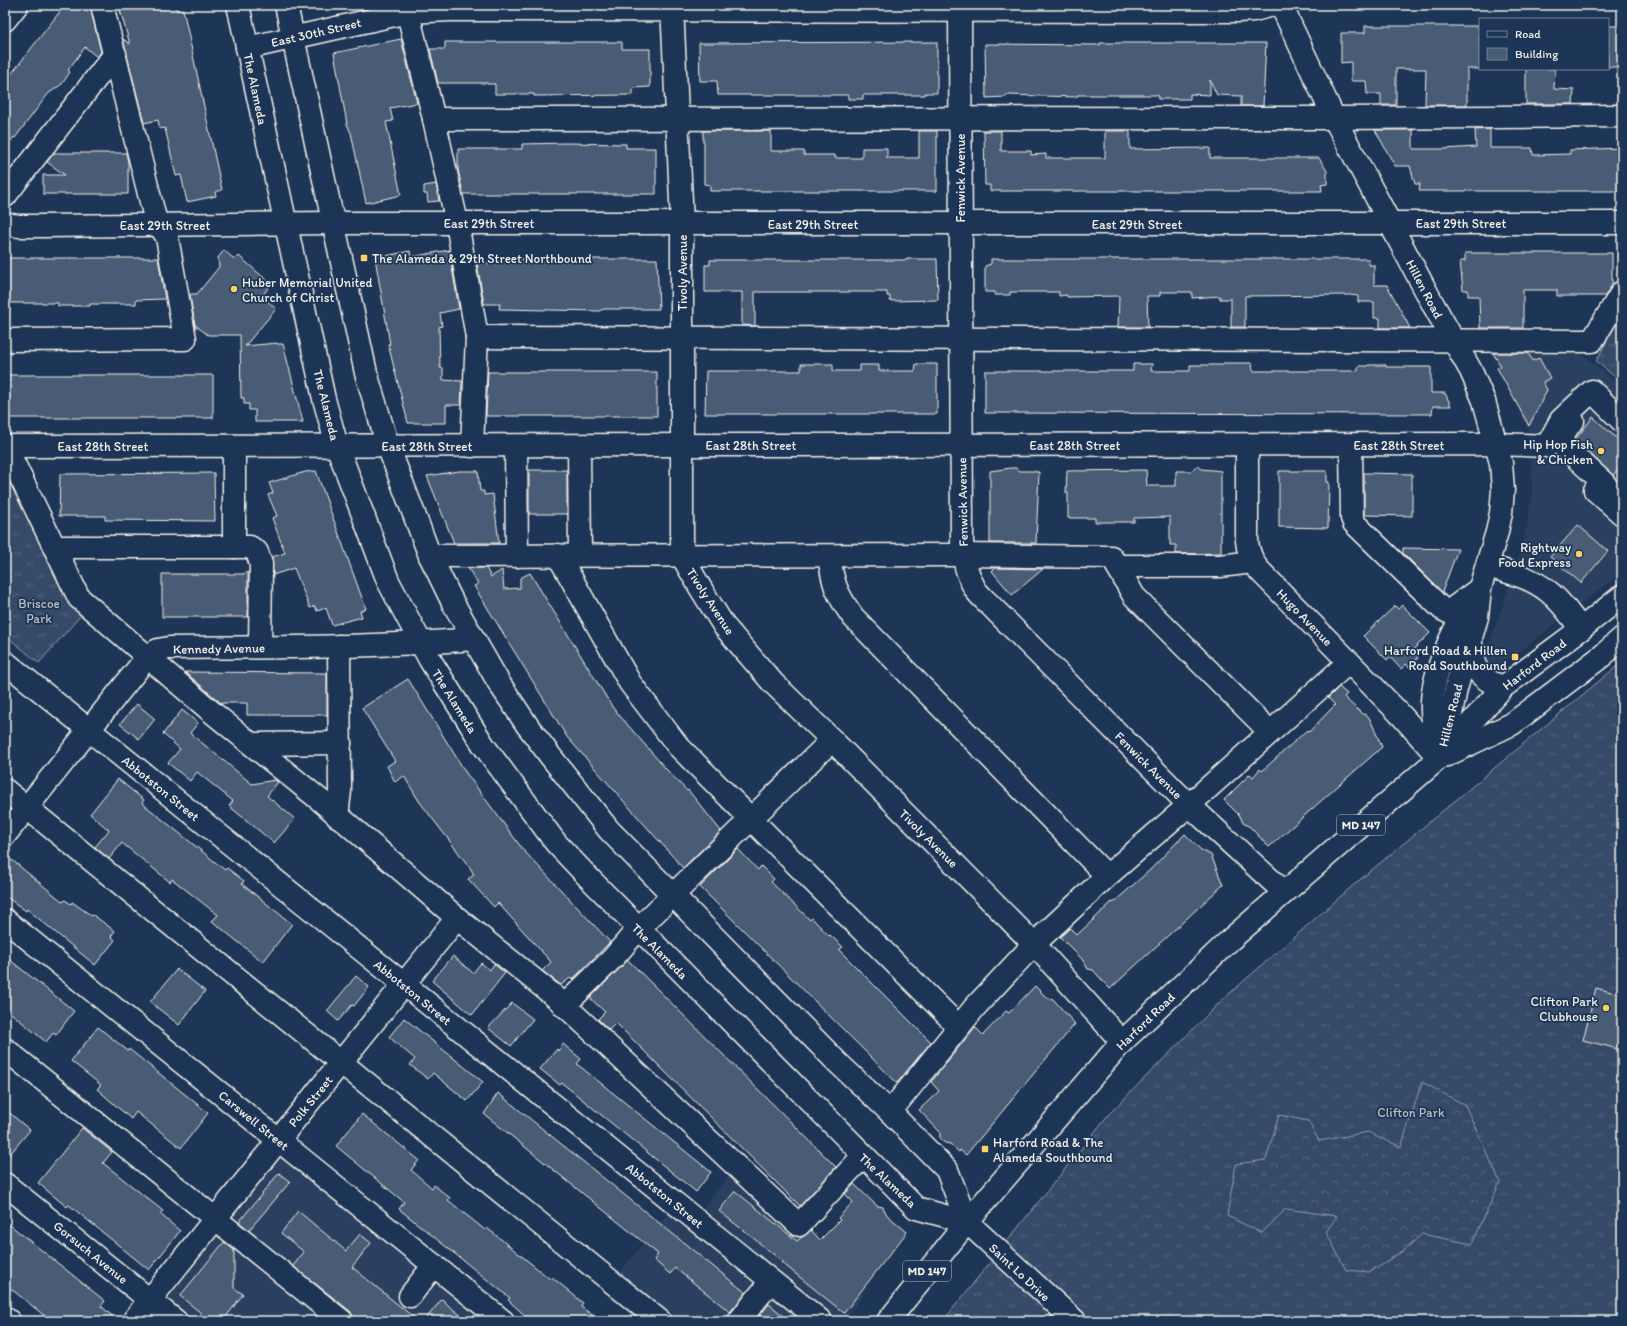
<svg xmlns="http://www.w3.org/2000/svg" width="1627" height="1326" font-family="Itim,sans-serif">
	<defs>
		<pattern id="grass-tufts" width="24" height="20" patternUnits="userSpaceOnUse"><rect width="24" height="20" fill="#354a67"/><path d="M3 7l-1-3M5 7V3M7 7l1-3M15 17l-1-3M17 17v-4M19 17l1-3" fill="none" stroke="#53657d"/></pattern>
		<pattern id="forest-crowns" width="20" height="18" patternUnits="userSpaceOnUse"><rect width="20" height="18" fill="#354a67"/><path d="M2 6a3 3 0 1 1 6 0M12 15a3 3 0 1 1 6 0" fill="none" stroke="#53657d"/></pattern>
	</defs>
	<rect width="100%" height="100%" fill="#1d3557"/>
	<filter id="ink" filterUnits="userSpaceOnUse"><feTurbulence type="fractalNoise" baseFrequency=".025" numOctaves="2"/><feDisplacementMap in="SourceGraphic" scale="8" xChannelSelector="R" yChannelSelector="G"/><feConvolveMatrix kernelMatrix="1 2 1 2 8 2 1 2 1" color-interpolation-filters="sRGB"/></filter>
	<g filter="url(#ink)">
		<g fill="#2a4060">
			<path d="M1489,349L1577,350L1622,387V572L1510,659L1496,665L1487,662L1485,656L1522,549L1532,498L1531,435Z"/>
			<path d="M281,1141L504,1321H177L152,1301Z"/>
			<path d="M736,1167L864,1295L843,1321H631L642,1307L612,1282L678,1201L697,1216Z"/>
		</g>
		<g fill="url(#grass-tufts)" stroke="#949ea8">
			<path d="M1622,314V383L1596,361Z"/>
			<path d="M5,456L82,614L39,663L5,635Z"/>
			<path d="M1622,662V1321H943L1109,1114L1221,1001L1356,883Z"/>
		</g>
		<path fill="url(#forest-crowns)" stroke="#949ea8" d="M1422,1082L1465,1105L1500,1182L1472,1244L1422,1234L1403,1251L1369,1272L1346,1270L1326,1232L1337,1216L1286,1209L1262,1233L1227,1216L1236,1164L1266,1160L1279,1115L1308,1121L1319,1141L1368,1132L1401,1147Z"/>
		<g fill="#485b74" stroke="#f4f1e8">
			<path d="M65,5H76L92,15L101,52L97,57L85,47L68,70L70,72L62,84L48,94L15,138L14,137L5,148V82Z"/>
			<path d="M128,5H176L177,11L183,9L222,190L215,192L216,196L187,202L181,175L176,176L165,128L160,129L158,120L144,123L123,39L130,44L119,7Z"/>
			<path d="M1365,26H1479L1480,69H1467V105H1425L1426,69H1396V105H1381V94H1367L1366,81H1351V62L1341,63V33H1365Z"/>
			<rect x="1608" y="26" width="14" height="41"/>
			<path d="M401,39L417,103L390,108L393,121L386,122L401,195L366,203L351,133L347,124L334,53Z"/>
			<path d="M445,42H622V49H650V87L633,88V95L534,96V94H495V84H487V83H438L430,49H445Z"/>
			<path d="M937,42V93H925V95H863V99H848V95H718L717,81H700L699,43Z"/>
			<path d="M1100,43H1266L1263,106H1241V96L1217,95L1210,80V95L1190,94V99H1158V95H1077V97L1006,95V97L986,98L985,44L1100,45Z"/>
			<path d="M1526,69H1555L1554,89L1574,90L1573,104H1526Z"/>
			<path d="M1490,129V148H1532L1533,155L1570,154V150L1621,148L1622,191H1419L1420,184H1415L1410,166H1395L1375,130H1413V149H1443L1476,147L1475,130Z"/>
			<path d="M703,131H771V151H804V155H835V158H862V148H887V158H919V131H937V191H710V185L704,184V142H703Z"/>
			<path d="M984,131H1001V151H1031V155L1046,154V158H1105V131H1130V149L1210,148V158H1319L1327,171V184L1321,185L1322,191H990V185H985Z"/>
			<path d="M566,143L626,144V148H656V194H463L458,169V149H522V144Z"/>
			<path d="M54,153H126L128,162V194H43V175H65L47,162Z"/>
			<path d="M436,184L439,201L428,202L427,194H424V186Z"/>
			<path d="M224,250L235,260L239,256L271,284L262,296L276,309L245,346L277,343V344H283L303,422H255V410H249V404H244V398H241L240,335H208L195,325L190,296L191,294H197L219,267L218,258Z"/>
			<path d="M449,250L459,309L440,313L442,326L439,327L440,368H443V380L462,381L461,405H446V423H408L388,344H390L375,258L410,251L411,257Z"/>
			<path d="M1465,253H1612V285L1605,296H1557V290H1523V328H1480L1479,296H1468V290H1463L1460,261H1465Z"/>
			<path d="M5,258H158L165,299L136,300V304H90V306H58V303H5Z"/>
			<path d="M494,259H657L659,309H604L599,311L499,309L500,304H484L477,263H494Z"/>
			<path d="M907,259H937L938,300L890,301V296H887V292H755V326L742,325V292H705V265H710V260H907Z"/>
			<path d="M991,259H1369V265H1374V285H1387L1410,328H1380V318H1374V302H1358V296L1350,295L1245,296V327H1231V299H1220V296L1192,298V292H1160V296H1147L1148,327H1118L1119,296L1067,297V295L1059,296V292H1010V295H995V292H985V266L991,264Z"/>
			<path d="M1493,353H1528L1533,361L1539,358L1550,378L1543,382L1547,390L1529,426L1497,368L1501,366Z"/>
			<path d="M1223,363H1252L1253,371H1353L1358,370V366H1368V365H1386V367H1431V393H1445L1451,406H1433L1432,414L985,413V371H1133V364H1152L1151,371H1190V365H1223Z"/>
			<path d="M801,364H833V371H860V365H879V371H915L916,364H937V414H705L706,371H801Z"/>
			<path d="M488,372H657V416H486Z"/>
			<rect x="5" y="375" width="208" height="43"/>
			<path d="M1593,417L1622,443V465L1613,475L1575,440Z"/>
			<path d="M1198,466L1202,469L1221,471V553L1176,554V545H1170V517L1134,518V522H1095V518H1068V493H1066L1067,471L1146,470L1147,486H1176V471H1191Z"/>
			<path d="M1011,468H1016L1020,471H1035V472H1039L1036,543H990V471Z"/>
			<rect x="529" y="470" width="38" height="44"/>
			<path d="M316,471L366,609L360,611L362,617L332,625L326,608L317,611L315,606L310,608L294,568L273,575L272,557L285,553L272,518L277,516L268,495L273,493L269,483L305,472Z"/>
			<path d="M459,471H478L480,491H484V495L493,494L499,543H454L427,476Z"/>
			<path d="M1279,471H1327V482H1329L1328,528L1279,527Z"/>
			<path d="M214,473L215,521L105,520V516H59L60,474Z"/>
			<path d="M1364,473L1412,474V516L1364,515Z"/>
			<path d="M1578,525L1608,551L1581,583L1550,557Z"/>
			<path d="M1403,548L1458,549L1442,592L1403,553Z"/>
			<path d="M468,568H486L491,577L502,570L504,589L520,588V578L530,573L613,708L666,769L687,791L688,790L721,831L683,868L567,737L474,586L478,584Z"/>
			<path d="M995,568L1043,569L1012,595L992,571Z"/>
			<path d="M248,572V617H162V574H243Z"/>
			<path d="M1402,605L1430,633L1414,649L1418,658L1409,667L1406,664L1401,669L1390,657L1387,660L1363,636L1395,606L1398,609Z"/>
			<path d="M185,672L327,673V715H247V703H221Z"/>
			<path d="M408,679L466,773L524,851L610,942L572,980L570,978L561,985L542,971L551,962L498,903L494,907L468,879L474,875L471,869L419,801L404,776L395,782L387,766L395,761L362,708Z"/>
			<path d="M1339,687L1347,694L1344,697L1362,714L1367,715L1370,719L1382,747L1269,847L1250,827L1243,823L1240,816L1224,800L1250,774L1253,777L1260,769L1262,771L1307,730L1309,732L1335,705L1328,698Z"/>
			<path d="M137,704L155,719L139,739L120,724Z"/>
			<path d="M182,710L198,723L190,733L252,784L275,780L278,782L267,796L295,819L274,843L229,806L233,801L197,772L190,781L168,763L180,749L163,734Z"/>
			<path d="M118,779L144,800L142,803L225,870L227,868L244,881L242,884L292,924L263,962L212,921L218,915L172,879L170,882L122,843L109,859L95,847L109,830L90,814Z"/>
			<path d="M1185,834L1201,850L1211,855L1223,885L1110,989L1093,970L1088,969L1082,959L1060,937L1070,928L1077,935L1112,902L1113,903L1150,870Z"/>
			<path d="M738,849L758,870L761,866L774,879L771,882L810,920L812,918L829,936L830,935L843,947L839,950L931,1042L897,1083L700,887Z"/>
			<path d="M12,860L63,902L65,900L71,904L72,902L92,916L93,915L115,931L111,936L115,940L95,965L27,909L26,911L5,896V869Z"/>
			<path d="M5,956L74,1011L56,1035L53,1033L46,1042L5,1008Z"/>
			<path d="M453,956L473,973L481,963L490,970L494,964L505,973L472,1015L432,981Z"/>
			<path d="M628,960L836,1167L800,1206L616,1023L609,1030L598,1019L605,1012L590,998Z"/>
			<path d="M177,969L205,991L179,1025L150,1002Z"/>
			<path d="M356,976L369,987L354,1006L352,1005L338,1021L327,1011Z"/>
			<path d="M1035,986L1046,997L1053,999L1075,1024L966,1155L960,1150L959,1152L950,1144L945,1143L940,1139V1132L919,1110L939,1091L931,1082L975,1027L983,1035L1006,1011L1009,1013Z"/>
			<path d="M1596,988L1622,995V1050L1583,1040Z"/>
			<path d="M512,1003L533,1019L511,1046L488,1028Z"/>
			<path d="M404,1018L483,1082L467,1101L433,1073L428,1079L410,1065L415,1059L389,1037Z"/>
			<path d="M98,1027L128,1051L129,1049L208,1113L181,1148L136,1112L131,1119L97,1089L101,1085L71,1061Z"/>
			<path d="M563,1044L581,1059L577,1064L711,1172L696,1192L562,1083L560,1085L540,1069L557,1049L558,1051Z"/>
			<path d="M498,1093L746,1293L730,1312L675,1268L670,1274L654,1260L658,1254L484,1114Z"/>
			<path d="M5,1109L30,1130L5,1160Z"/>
			<path d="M362,1114L419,1160L411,1170L432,1188L434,1185L450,1198L448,1200L449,1201L485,1230L487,1228L550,1279L552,1277L583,1303L581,1307L601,1321H531L508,1300L510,1298L399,1209L404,1202L336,1146Z"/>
			<path d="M82,1128L112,1152L103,1163L163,1211L160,1214L180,1231L149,1270L69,1205L67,1207L38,1183Z"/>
			<path d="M279,1173L290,1182L249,1230L239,1222Z"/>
			<path d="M854,1184L877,1206L883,1207L887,1215L907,1232L844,1313L781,1262L782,1261L719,1211L735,1191L797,1241L811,1230L820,1240L840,1220L838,1218L853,1202L845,1194Z"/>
			<path d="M298,1211L346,1251L360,1234L371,1243L352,1267L418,1321H354L353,1316L350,1311L293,1266L304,1252L281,1233Z"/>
			<path d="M5,1221L105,1301L101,1306L118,1321H51L5,1284Z"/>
			<path d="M224,1242L234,1250V1288L243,1294L223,1321H208L200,1315L201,1313L180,1296Z"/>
			<path d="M442,1299L449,1306L468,1321H424Z"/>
			<path d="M769,1304L790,1321H755Z"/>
		</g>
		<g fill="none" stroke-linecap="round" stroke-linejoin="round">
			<defs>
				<g id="minor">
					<path d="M406,5L434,119L457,223L477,337L472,446"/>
					<path d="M672,5L682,223V556L701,589L724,626L773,683L832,740L1034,944L1122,1042"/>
					<path d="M960,5L962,542C963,558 967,575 975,589C979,595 986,601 991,606L1189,805L1284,892"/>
					<path d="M5,20L17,5"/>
					<path d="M247,48L408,12L450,10L1238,11L1254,10L1273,5"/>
					<path d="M434,119L1334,118L1622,116"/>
					<path d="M5,196L115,54"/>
					<path d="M5,224L19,226H42L333,223H1622"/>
					<path d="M477,337L1592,341L1622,292"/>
					<path d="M5,340L185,339L167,237L155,218L102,5"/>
					<path d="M1573,421C1566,429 1561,434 1562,445L1604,483L1607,487L1605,499"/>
					<path d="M5,445L79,598L213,713L320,800L457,918L558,999L799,1225L863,1156"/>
					<path d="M1247,445V541C1248,552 1251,559 1257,568L1401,715L1439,758"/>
					<path d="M1351,445L1352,518L1354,523L1442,609L1448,612L1479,589"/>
					<path d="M5,446L1497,444L1547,446L1561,420L1592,391L1622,421"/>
					<path d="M234,446V547"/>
					<path d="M516,446L517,556"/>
					<path d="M579,446L580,555"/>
					<path d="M1595,490L1622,514"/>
					<path d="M54,547H250L257,552L261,564L260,647"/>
					<path d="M558,555L630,683L678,746L959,1027"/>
					<path d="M430,556L963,555L1111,557C1120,569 1126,583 1134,596L1270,732"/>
					<path d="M829,556C833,584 836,593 853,617L1107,876"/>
					<path d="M1118,566H1220L1253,562"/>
					<path d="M1487,566C1508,572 1531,577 1549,592C1562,602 1571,616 1581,629"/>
					<path d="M5,662L821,1321"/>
					<path d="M251,744L340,743"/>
					<path d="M5,790L660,1321"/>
					<path d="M337,816L340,791L339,646"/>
					<path d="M5,835L148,656L158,650L169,648C271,647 372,648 473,639"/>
					<path d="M5,920L503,1321"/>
					<path d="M564,1006L614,957L638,929L832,740"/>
					<path d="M5,1049L342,1321"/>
					<path d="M890,1112L975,1007L1034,944L1107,876L1189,805L1349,662"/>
					<path d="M5,1184L176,1321"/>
					<path d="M967,1222L1075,1321"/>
					<path d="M410,1296L434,1265"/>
					<path d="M5,1318L9,1321"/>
					<path d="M133,1321L457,918"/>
					<path d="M739,1321L771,1281"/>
				</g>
				<g id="major">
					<path d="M238,5L324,399L337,446L388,581L430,660L484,746L556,843L588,877L916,1208L967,1222"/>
					<path d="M286,5L366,373L388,446L430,556L453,603L499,683L527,725L551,757L609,830L837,1062L890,1112L947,1170L967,1222"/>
					<path d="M1281,5L1334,118L1434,306L1471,371L1484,401L1501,463L1503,490L1501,513L1497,532L1480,588L1477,617L1456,689L1450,719L1440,753"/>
					<path d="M1471,642C1472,668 1478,679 1503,687"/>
					<path d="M1438,753C1435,736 1431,719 1432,701C1434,668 1457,621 1476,594"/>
					<path d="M1447,755L1512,724L1602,656L1622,638"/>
					<path d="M888,1321L967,1222L1122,1042L1230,940L1439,758L1503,687L1581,629L1622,596"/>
				</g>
			</defs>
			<use href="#minor" stroke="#f4f1e8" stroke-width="25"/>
			<use href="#major" stroke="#f4f1e8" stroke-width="25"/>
			<use href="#minor" stroke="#1d3557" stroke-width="22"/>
			<use href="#major" stroke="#1d3557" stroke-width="22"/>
		</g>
	</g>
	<g fill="#ffd166" stroke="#1d3557" stroke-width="1.5">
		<rect x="360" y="254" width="8" height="8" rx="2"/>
		<circle cx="234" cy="289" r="4"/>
		<circle cx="1601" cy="451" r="4"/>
		<circle cx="1579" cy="554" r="4"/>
		<rect x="1511" y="653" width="8" height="8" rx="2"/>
		<circle cx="1606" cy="1008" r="4"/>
		<rect x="981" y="1145" width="8" height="8" rx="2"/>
	</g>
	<g text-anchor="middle" stroke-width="3.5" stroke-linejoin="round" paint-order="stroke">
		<g fill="#1d3557" stroke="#b4b9bc" stroke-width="1">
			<rect x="1337" y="815" width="48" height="20" rx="3"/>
			<rect x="903" y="1261" width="48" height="20" rx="3"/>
		</g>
		<g font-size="12" font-weight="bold" fill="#f4f1e8">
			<text x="1361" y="829">MD 147</text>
			<text x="927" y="1275">MD 147</text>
		</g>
		<g font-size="13" fill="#f4f1e8" stroke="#1d3557">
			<text transform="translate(316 32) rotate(-13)" y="5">East 30th Street</text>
			<text transform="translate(256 89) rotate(78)" y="5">The Alameda</text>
			<text transform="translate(960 178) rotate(-90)" y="5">Fenwick Avenue</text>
			<text x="489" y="228">East 29th Street</text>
			<text x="1461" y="228">East 29th Street</text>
			<text x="813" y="229">East 29th Street</text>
			<text x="1137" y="229">East 29th Street</text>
			<text x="165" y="230">East 29th Street</text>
			<text transform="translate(682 273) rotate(-90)" y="5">Tivoly Avenue</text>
			<text transform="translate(1425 289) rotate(62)" y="5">Hillen Road</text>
			<text transform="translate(327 405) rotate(76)" y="5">The Alameda</text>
			<text x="751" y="450">East 28th Street</text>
			<text x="1075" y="450">East 28th Street</text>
			<text x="1399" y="450">East 28th Street</text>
			<text x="103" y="451">East 28th Street</text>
			<text x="427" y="451">East 28th Street</text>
			<text transform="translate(962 502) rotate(-91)" y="5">Fenwick Avenue</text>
			<text transform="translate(711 601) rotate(57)" y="5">Tivoly Avenue</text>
			<text transform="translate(1305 617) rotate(46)" y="5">Hugo Avenue</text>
			<text transform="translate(219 648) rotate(-1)" y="5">Kennedy Avenue</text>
			<text transform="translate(1534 664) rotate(-37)" y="5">Harford Road</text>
			<text transform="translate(455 701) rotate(58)" y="5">The Alameda</text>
			<text transform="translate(1450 715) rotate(-76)" y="5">Hillen Road</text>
			<text transform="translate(1149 765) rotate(45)" y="5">Fenwick Avenue</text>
			<text transform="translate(161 788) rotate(39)" y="5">Abbotston Street</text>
			<text transform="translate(929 838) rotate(45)" y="5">Tivoly Avenue</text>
			<text transform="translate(660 951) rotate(45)" y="5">The Alameda</text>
			<text transform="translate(413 992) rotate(39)" y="5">Abbotston Street</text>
			<text transform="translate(1145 1021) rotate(-44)" y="5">Harford Road</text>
			<text transform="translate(310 1101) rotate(-51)" y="5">Polk Street</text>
			<text transform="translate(254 1120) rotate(39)" y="5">Carswell Street</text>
			<text transform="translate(888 1180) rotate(43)" y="5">The Alameda</text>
			<text transform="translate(665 1195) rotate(39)" y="5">Abbotston Street</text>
			<text transform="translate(91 1252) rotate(39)" y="5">Gorsuch Avenue</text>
			<text transform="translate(1020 1272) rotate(43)" y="5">Saint Lo Drive</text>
		</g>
		<g font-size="13" fill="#f4f1e8" stroke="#1d3557" text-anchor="end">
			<text x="372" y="263" text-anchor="start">The Alameda &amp; 29th Street Northbound</text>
			<text x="242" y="287" text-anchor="start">Huber Memorial United<tspan x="242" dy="15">Church of Christ</tspan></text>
			<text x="1593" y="449">Hip Hop Fish<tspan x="1593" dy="15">&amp; Chicken</tspan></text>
			<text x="1571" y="552">Rightway<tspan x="1571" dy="15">Food Express</tspan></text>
			<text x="1507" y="655">Harford Road &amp; Hillen<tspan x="1507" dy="15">Road Southbound</tspan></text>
			<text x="1598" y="1006">Clifton Park<tspan x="1598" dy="15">Clubhouse</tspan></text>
			<text x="993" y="1147" text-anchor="start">Harford Road &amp; The<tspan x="993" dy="15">Alameda Southbound</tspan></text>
		</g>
		<g font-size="13" fill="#bbbfc1" stroke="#1d3557">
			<text x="39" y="608">Briscoe<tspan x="39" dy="15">Park</tspan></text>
			<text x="1411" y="1117">Clifton Park</text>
		</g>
	</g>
	<rect width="1627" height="1326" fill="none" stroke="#1d3557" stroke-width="20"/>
	<rect x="10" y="10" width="1607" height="1306" fill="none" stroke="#f4f1e8" stroke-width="1.5" filter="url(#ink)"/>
	<rect x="1479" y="18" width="130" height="52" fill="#1d3557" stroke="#738091"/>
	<rect x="1487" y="31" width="20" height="6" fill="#1d3557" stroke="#738091"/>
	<text x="1515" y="38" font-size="12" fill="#f4f1e8">Road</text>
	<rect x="1487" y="48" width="20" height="12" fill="#485b74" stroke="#738091"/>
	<text x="1515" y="58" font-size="12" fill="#f4f1e8">Building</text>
</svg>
